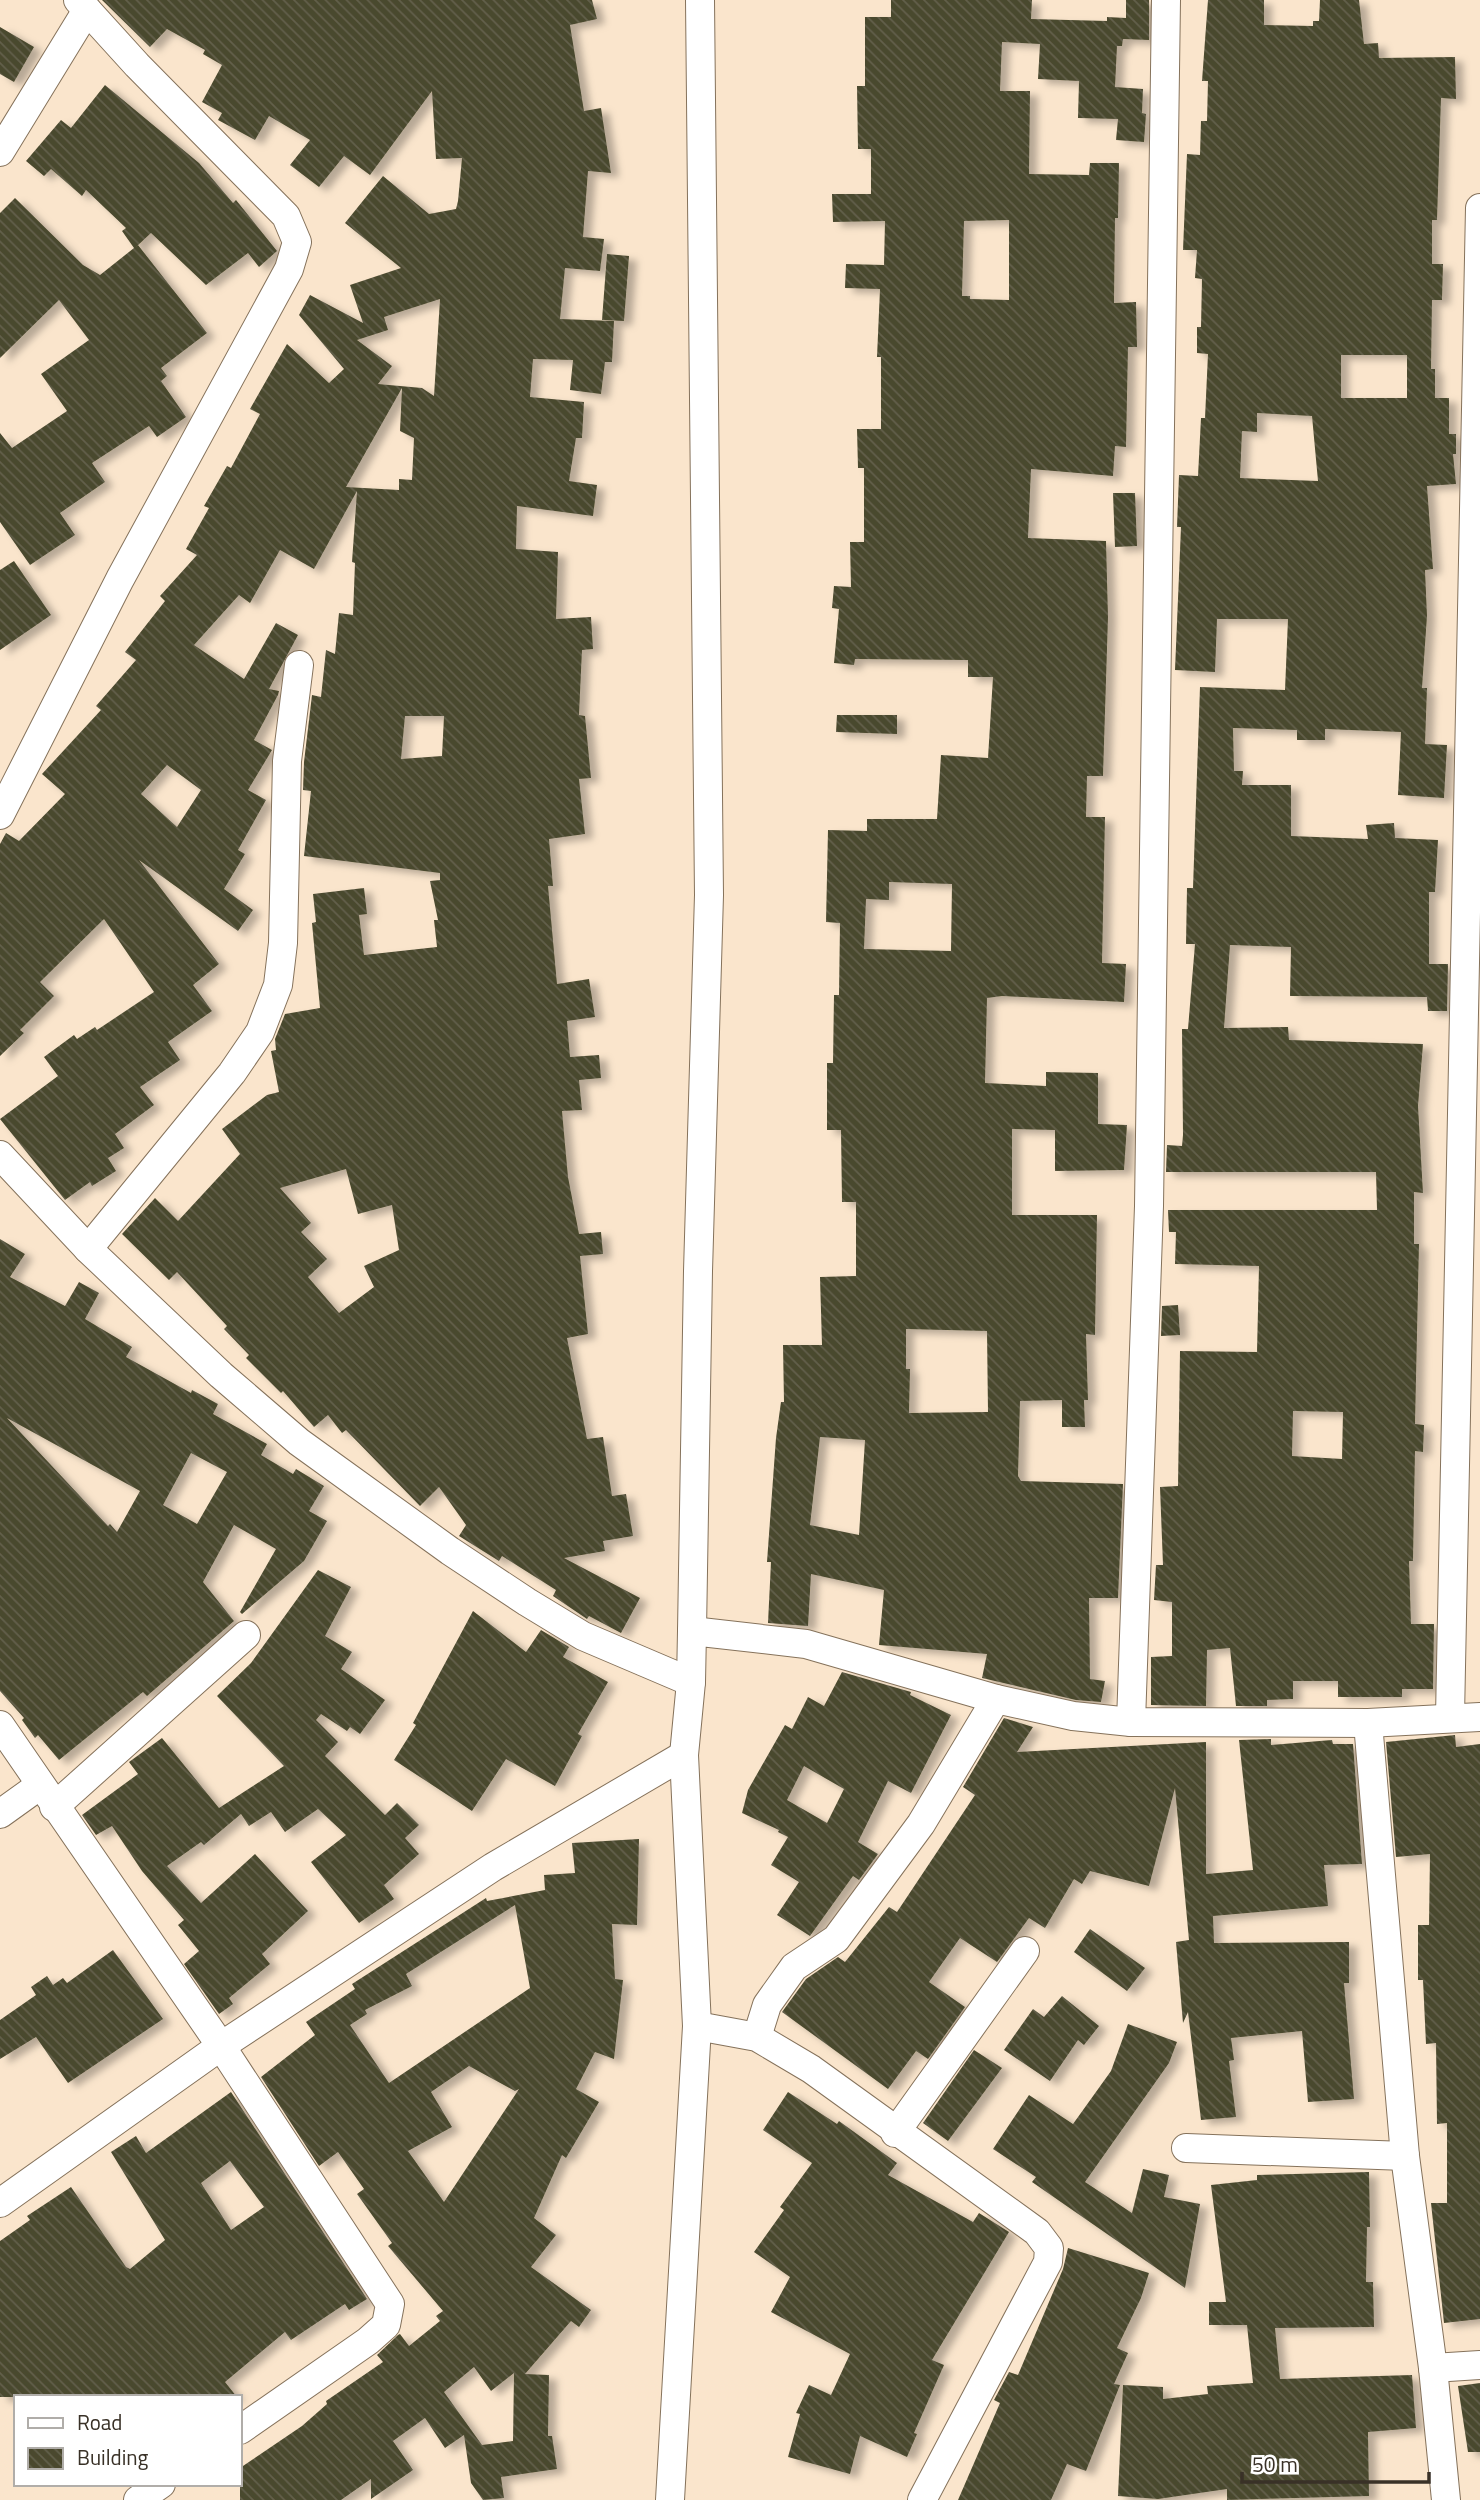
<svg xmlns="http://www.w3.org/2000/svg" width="1480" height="2500" font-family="'Titillium Web',sans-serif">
	<defs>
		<pattern id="building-back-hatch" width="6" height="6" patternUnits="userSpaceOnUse" patternTransform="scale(1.75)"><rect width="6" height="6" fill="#4a482e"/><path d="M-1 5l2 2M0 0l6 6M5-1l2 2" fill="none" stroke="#62604b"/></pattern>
		<filter id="shadow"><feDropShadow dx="8" dy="4.5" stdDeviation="3.5" flood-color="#0004"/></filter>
	</defs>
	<rect width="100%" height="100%" fill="#fae5cc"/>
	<g fill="url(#building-back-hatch)" fill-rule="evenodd" filter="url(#shadow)">
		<path d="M102,0H592L597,19L570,25L584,111L601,108L611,173L588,171L583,237L604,239L600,271L565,268L560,319L614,321L612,362H605L601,394L570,390L573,360L533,359L530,397L584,402L582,438H576L569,481L597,485L593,516L517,506L516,549L558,552L556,619L591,617L593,649L582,650L579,715L585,716L591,778L579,779L585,834L549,839L553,886H548L557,984L589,979L595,1017L567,1021L570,1057L599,1055L601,1078L579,1080L582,1110L562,1111L568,1177L579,1234L601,1232L603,1254L580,1256L588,1334L567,1338L587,1439L603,1437L612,1496L626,1494L633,1536L603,1541L605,1551L564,1558L640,1598L621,1633L589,1616L587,1619L553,1596L556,1590L502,1556L499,1561L459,1536L466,1525L439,1487L420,1506L346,1430L342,1433L328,1415L314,1427L283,1391L281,1393L246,1358L249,1355L224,1329L227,1326L177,1272L169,1280L122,1234L155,1198L178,1221L240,1154L222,1129L267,1095L279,1092L271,1051L276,1050L275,1039L285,1014L320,1008L312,923L316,922L313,894L364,888L367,914L359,915L364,955L437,947L434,920H438L430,881L440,880V873L304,856L311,791L303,790L304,762L312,695L321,697L326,650L335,654L339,613L353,615L355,563L352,562L357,491L314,569L280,550L250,603L239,595L194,645L244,679L276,623L298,635L269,689L279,691L278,695L254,740L272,750L248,790L266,800L238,850L245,854L224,889L253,910L238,931L139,860L219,964L193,985L212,1011L168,1042L180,1060L140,1087L154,1105L115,1134L124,1148L108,1158L116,1171L92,1186L90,1182L65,1200L0,1119L58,1076L44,1057L74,1035L77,1039L95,1027L97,1030L154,992L104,919L40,982L54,996L20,1030L24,1033L0,1056V844L6,833L19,841L65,794L42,774L101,710L96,706L136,660L125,652L165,601L160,596L197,555L186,549L209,508L204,506L227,466L231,468L260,414L250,409L287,344L329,383L344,369L299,315L310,295L363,323L350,285L401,268L345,223L383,176L429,214L456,209L458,201L462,158L436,159L432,91L370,175L344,156L319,187L290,165L310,140L269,116L255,140L218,120L222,113L202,102L222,65L203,54L205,50L167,29L150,47ZM440,299L434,396L422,388L378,384L392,366L357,340L388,330L384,317ZM402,388L400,431L414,438L412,480L399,479V490L346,487ZM405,716H444L442,756L401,759ZM167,765L201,790L177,827L141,794ZM346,1169L358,1214L392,1205L399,1250L364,1266L374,1287L339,1313L308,1277L327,1259L301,1232L311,1223L280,1188Z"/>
		<path d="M891,0H1032L1031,19L1107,21V17L1126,18V0H1149V40L1123,39L1122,46H1117L1115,87L1143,89L1142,113L1146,114L1144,142L1116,140L1118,119L1078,118L1079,81L1038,79L1040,44L1002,42L1000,91H1030L1029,174L1089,175L1090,163H1119L1118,218H1115L1114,303L1136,302L1137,347H1128L1126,447L1115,446L1113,476L1031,469L1028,538L1106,541L1108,617L1103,776H1087L1086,817H1105L1102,963L1126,964L1124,1002L1002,996L987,998L985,1083L1046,1086V1072L1098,1073V1124L1127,1125L1124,1170L1055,1171V1130L1012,1129V1215H1097L1095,1335L1086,1334L1088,1400H1084L1085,1427H1062V1400L1020,1401L1018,1476L1021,1481L1123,1484L1118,1598H1089L1090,1679L1105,1681L1101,1702L1076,1700L982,1678L987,1654L879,1645L884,1590L811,1574L808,1626L768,1623L771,1562H767L776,1438L781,1402H784L783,1345H822L820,1277L856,1276V1202H842L841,1130H827V1063H833L834,995H839L840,923L826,922L828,830L867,831V819H937L941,755L988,758L993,677H968V660L855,659L854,665L834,663L839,609L832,608L834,586L851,587L850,542H864V468H858L857,429H881V357H877L880,289L845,288L846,264L884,265L885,221L833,222L832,194H871V149H858L857,86H865V17H891ZM1009,220V300L970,299V296H962L964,221ZM889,882L952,884L951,951L864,949L866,899L889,900ZM906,1329L987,1331L988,1412L909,1413L910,1369H906ZM820,1437L865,1440L859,1535L810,1525Z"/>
		<path d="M1208,0H1264V25L1313,26V21H1319L1320,0H1359L1364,44L1378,43L1379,58L1455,57L1456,99L1441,98L1437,220H1432V264H1443L1442,300H1432L1431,369H1435V398H1449V434H1456V454H1453L1456,484L1427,486L1433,569L1425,570L1427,616L1422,688H1427L1425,744L1447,745L1444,798L1398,795L1401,732L1325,729V740H1297V730L1233,728L1234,771H1243L1242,785H1291V836L1368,839L1366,825L1394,823L1395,838L1438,840L1435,892H1429V964H1448L1447,1011H1428L1427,997L1290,996L1291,947L1230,945L1224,1028L1288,1027L1289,1040L1423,1044L1418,1106L1423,1193L1414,1192V1244H1419L1415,1424L1424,1425L1423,1452L1415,1451L1413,1561H1409L1411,1624H1434L1433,1689H1402V1697H1338V1681H1293V1699L1267,1700V1706H1236L1230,1648L1207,1650L1206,1706L1151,1705V1657L1172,1656V1602L1154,1600L1156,1565H1163L1160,1487L1178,1486L1180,1351L1257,1352L1259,1266L1175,1264L1176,1232H1169L1168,1210H1377L1376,1172H1166L1167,1145L1182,1146L1183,1135L1182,1029H1188L1195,944H1186L1187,888H1193L1200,687L1285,690L1288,619H1217L1215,672L1175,670L1181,527H1177L1179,475L1198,476L1201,418H1205L1208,354L1197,353V327H1201L1202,279L1195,278L1197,250H1183L1187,154L1200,155L1201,121H1207L1208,81H1202ZM1341,355H1407V398H1341ZM1257,413L1312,416L1318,481L1240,478L1242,431L1257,432ZM1293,1411L1343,1412L1342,1459L1292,1456Z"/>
		<path d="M0,27L34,47L14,82L0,74Z"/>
		<path d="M105,85L199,163L233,203L236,200L277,251L259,267L248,253L206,285L151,233L136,247L138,245L207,333L161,368L167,376L161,381L186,417L157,437L149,426L92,463L105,482L60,513L75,535L30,565L0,522V433L12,448L67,411L41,374L89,340L59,300L0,358V213L15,198L83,265L100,275L134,248L122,231L126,228L86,190L82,196L51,169L44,176L26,161L61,120L71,128Z"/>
		<path d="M607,254L629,256L624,321L602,320Z"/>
		<path d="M1113,493H1135L1137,546L1115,547Z"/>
		<path d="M14,561L51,615L0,650V570Z"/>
		<path d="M837,715H897V734L836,732Z"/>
		<path d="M0,1239L25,1254L10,1277L65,1306L79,1282L99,1293L85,1319L132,1347L126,1357L191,1393L192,1390L218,1404L213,1414L267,1444L261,1455L293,1474L296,1469L324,1486L309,1511L327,1521L304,1561L242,1614L240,1612L276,1549L234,1525L203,1582L234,1621L147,1696L143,1692L59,1760L38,1735L35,1738L22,1720L24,1718L0,1691ZM7,1418L140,1491L117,1532L110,1524L108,1526ZM191,1453L227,1472L197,1524L163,1505Z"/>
		<path d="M1178,1305L1180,1335L1161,1336L1162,1306Z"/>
		<path d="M318,1570L351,1587L325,1636L352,1652L341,1669L385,1700L360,1734L350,1727L347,1731L321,1714L316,1720L338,1742L325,1756L385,1815L397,1803L419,1825L405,1838L419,1854L384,1885L394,1899L359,1923L311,1862L346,1835L318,1809L285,1832L271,1812L249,1826L241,1814L204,1845L201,1842L167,1866L201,1903L255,1854L308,1911L262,1954L270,1964L229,1998L233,2004L219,2014L184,1964L199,1951L178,1925L184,1920L142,1871L112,1826L96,1835L82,1815L138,1774L129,1762L162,1738L219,1808L284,1766L217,1696L251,1663Z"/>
		<path d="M473,1611L526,1652L541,1630L569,1647L563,1657L608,1682L578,1734L582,1736L555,1786L506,1759L472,1811L394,1760L416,1725L413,1723Z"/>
		<path d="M842,1672L911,1692L910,1695L951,1715L911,1793L888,1781L858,1842L878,1854L859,1880L853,1876L810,1936L777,1915L799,1882L771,1865L788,1837L778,1832L779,1830L742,1813L748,1790L785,1725L792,1729L808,1697L824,1706ZM804,1766L844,1789L827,1823L787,1800Z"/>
		<path d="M1004,1718L1033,1727L1017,1752L1206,1742V1874L1253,1870L1239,1740L1271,1739V1745L1332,1740L1333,1744H1353L1362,1864L1324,1865L1328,1906L1213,1916L1214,1943L1349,1942V1983H1344L1354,2099L1308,2102L1302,2031L1231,2038L1234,2060L1229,2061L1236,2117L1201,2120L1188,2012L1183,2023L1176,1942L1189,1940L1175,1788L1149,1886L1090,1871L1082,1884L1074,1879L1045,1928L1029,1918L997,1962L960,1938L929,1982L965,2007L928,2059L916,2051L888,2089L782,2012L806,1979L838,1957L845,1962L889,1907L897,1912L975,1795L963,1787Z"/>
		<path d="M1455,1735L1456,1747L1480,1744V2319L1444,2323L1431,2203H1447V2123L1437,2124L1436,2043L1426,2044L1423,1980H1418V1925H1429L1430,1854L1396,1857L1386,1742Z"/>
		<path d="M639,1839L637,1925L612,1924L615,1979L623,1980L614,2059L595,2052L576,2089L599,2102L566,2158L562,2155L534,2218L556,2235L531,2267L591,2310L579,2327L571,2321L525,2374L549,2375L548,2436H552L557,2469L501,2477L504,2498L483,2500L471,2483L464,2435L445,2448L425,2418L393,2441L413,2470L371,2499V2479L341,2500H240V2468L302,2426L327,2404L326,2401L383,2362L377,2355L398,2335L400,2334L409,2346L440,2321L436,2316L443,2311L388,2246L392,2243L357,2194L364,2189L338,2152L319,2166L261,2077L315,2035L306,2022L355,1989L352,1984L486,1898L487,1901L545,1890L544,1875L575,1873L572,1843ZM515,1905L530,1988L389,2083L350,2025L367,2014L365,2010L412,1986L406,1974ZM469,2066L515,2091L519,2089L444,2202L408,2151L452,2127L431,2092ZM474,2367L491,2391L514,2373L513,2441L482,2445L444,2392Z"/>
		<path d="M1090,1929L1145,1968L1127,1991L1074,1952Z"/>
		<path d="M113,1950L163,2019L68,2083L36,2037L0,2059V2020L36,1995L31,1987L47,1976L53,1985L63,1978L67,1983Z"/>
		<path d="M1062,1996L1099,2026L1084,2045L1078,2040L1050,2081L1004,2050L1033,2009L1044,2017Z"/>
		<path d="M1128,2024L1177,2042L1169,2063L1085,2182L1132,2213L1143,2169L1169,2175L1164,2197L1200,2204L1185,2288L1032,2182L1036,2177L993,2149L1029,2095L1073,2124L1111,2071Z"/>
		<path d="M974,2050L1002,2068L948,2141L923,2123Z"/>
		<path d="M231,2092L367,2299L349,2310L345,2304L291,2340L285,2332L225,2382L237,2397H0V2241L30,2220L27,2216L71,2187L126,2267L130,2269L165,2240L111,2152L136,2136L146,2153ZM230,2161L264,2207L231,2230L201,2183Z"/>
		<path d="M788,2092L837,2124L839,2121L897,2163L888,2175L973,2222L979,2213L1009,2232L932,2360L944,2365L914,2433L917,2434L907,2457L860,2436L850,2474L788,2457L800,2414L796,2413L809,2385L831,2395L850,2354L771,2312L790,2277L754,2252L784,2210L780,2207L812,2163L763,2130Z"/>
		<path d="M1369,2172L1370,2227H1367L1366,2282H1373L1374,2327L1275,2328L1280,2379L1412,2375L1416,2428L1368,2432L1369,2496L1227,2500V2489L1158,2499L1118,2496L1123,2385L1163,2387V2399L1208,2394L1207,2386L1253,2383L1247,2325H1209V2302H1226L1211,2185L1257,2180V2175Z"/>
		<path d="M1068,2248L1149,2273L1141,2298L1117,2348L1128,2353L1114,2384L1120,2385L1086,2471L1067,2464L1051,2500H958L1000,2403L994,2400L1009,2372L1018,2375L1063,2269Z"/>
		<path d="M1480,2383V2452H1468L1458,2386Z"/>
	</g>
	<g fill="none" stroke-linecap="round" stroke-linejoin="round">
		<defs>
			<g id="minor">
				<path d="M0,152L87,10"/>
				<path d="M0,815L120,579L289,269L297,242L286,216L137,65L78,0"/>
				<path d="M0,1155L88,1249L221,1375L299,1442L450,1551L527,1602L583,1636L691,1682L684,1755L697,2026L670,2500"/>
				<path d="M88,1249L232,1073L260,1032L278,985L283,943L287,761L299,665"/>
				<path d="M692,1631L698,1271L709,895L700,0"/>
				<path d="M691,1682L692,1631L806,1644L996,1699L1073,1716L1131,1722L1368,1723L1480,1717"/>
				<path d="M1450,1717L1480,208"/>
				<path d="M1131,1722L1149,1206L1166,0"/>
				<path d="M1368,1723L1405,2156L1433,2368L1446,2500"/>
				<path d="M0,1725L221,2046L390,2304L386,2325L368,2341L240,2430"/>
				<path d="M54,1807L246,1635"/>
				<path d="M0,1814L39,1786"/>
				<path d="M697,2026L757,2037L811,2069L1037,2232L1049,2248L1048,2262L922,2500"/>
				<path d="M757,2037L767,2005L794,1967L836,1939L921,1824L996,1699"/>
				<path d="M895,2133L1025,1951"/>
				<path d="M1186,2148L1405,2156"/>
				<path d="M0,2203L221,2046L493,1867L684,1755"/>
				<path d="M1433,2368L1480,2365"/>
				<path d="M138,2500L161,2484"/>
			</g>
		</defs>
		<use href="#minor" stroke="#85725b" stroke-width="30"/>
		<use href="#minor" stroke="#fff" stroke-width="28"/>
	</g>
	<rect x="14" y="2395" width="228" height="91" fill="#ffffff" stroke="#b0ada9" stroke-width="2"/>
	<rect x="28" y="2418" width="35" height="10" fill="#ffffff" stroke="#b0ada9" stroke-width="2"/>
	<text x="77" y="2430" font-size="21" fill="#393127">Road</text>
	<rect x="28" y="2448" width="35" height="21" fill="url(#building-back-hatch)" stroke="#b0ada9" stroke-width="2"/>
	<text x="77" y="2465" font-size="21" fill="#393127">Building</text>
	<path d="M1242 2472v10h187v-10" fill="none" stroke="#393127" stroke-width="3.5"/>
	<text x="1252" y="2472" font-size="21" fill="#393127" stroke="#ffffff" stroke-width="5" paint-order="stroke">50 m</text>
</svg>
